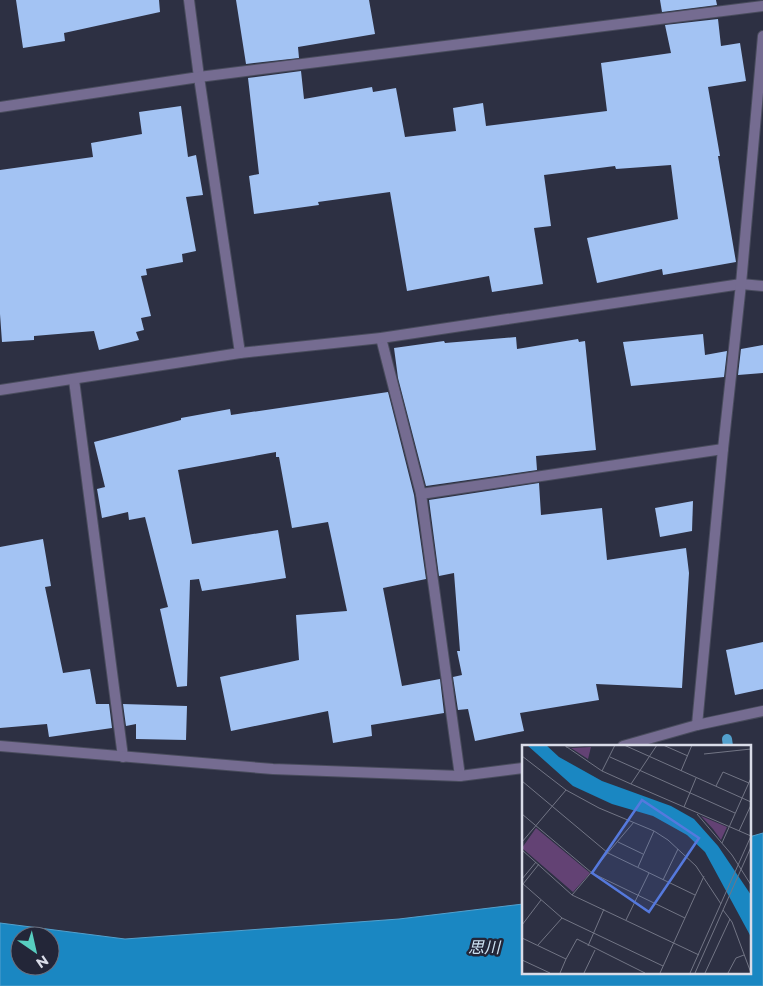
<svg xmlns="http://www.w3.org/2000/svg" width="763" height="986" font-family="Montserrat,'Noto Sans JP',sans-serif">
	<rect width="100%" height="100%" fill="#2d3043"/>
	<path fill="#1a87c2" stroke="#53a0cd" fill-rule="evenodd" d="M763,833V986H0V923L125,939L399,919L523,904V972H749V837ZM20,936H50V966H20Z"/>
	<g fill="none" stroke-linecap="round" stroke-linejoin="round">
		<path stroke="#53a0cd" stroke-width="10" d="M727,739L728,746"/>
	</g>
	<g fill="#a3c3f3">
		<path d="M16,0H159L160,12L64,33L65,41L23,48Z"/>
		<path d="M236,0H369L375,34L298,47L299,58L246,64Z"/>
		<path d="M660,0H716L717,5L662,12Z"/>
		<path d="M718,19L721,46L740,43L746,81L708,87L720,156H718L736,262L663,275L662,269L597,283L587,238L678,219L671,165L616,169L615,166L544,175L551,226L534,228L543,284L492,292L489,276L407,291L390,192L318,202L319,205L254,214L249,176L259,174L248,78L301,71L304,99L372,87L373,92L396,88L405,137L456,131L453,108L483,103L486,126L607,111L601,63L671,53L665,25Z"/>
		<path d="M181,106L188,157L196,155L203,195L186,197L196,251L182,254L183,262L146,269L147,275L141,276L151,316L141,318L144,330L136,332L139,340L99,350L94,331L34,336V340L2,342L0,314V170L93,157L91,143L142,134L139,112Z"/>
		<path d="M703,334L705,355L727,351L724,377L631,386L623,342Z"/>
		<path d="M516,337L517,349L578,339L579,342L585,341L596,450L536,456L537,470L426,486L398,378L394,348L444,341L445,343Z"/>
		<path d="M763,345V373L738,375L741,349Z"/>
		<path d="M388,392L414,495L426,579L383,588L402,686L440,679L444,713L371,725L372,736L333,743L328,711L231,731L220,677L299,660L296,615L347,611L328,522L292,528L279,457H276V452L178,470L192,544L278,530L286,578L202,591L199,579L190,580L187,686L177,687L160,609L168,607L145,517L129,520L128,512L102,518L97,489L105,487L94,442L181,420V418L230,409L231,415Z"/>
		<path d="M539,483L541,515L602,508L607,560L686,548L689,573L682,688L596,684L599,700L520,713L524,731L475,741L468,709L458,710L453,677L462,675L457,651H460L454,573L439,576L429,500Z"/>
		<path d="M693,501L692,531L660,537L655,508Z"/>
		<path d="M43,539L51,586L45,587L63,673L90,669L96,704H109L112,728L49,737L47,724L0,728V547Z"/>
		<path d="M763,642V689L735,695L726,650Z"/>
		<path d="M123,704L187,706L186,740L136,739V724L126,726Z"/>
	</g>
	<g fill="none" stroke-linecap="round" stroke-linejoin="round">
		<defs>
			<g id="minor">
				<path d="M189,0L199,77L240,353"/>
				<path d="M0,107L199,77L763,6"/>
				<path d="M381,338L421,494L460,776"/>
				<path d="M74,380L123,757"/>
				<path d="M0,390L240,353L381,338L741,284L763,286"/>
				<path d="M421,494L723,449"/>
				<path d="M697,725L723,449L741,284L763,36"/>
				<path d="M0,746L273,769L460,776L523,768"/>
				<path d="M623,746L697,725L763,711"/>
			</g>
		</defs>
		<use href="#minor" stroke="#494c5d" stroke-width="12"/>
		<use href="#minor" stroke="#756c91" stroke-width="10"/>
	</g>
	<g text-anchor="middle" stroke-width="5" stroke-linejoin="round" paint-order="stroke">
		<g font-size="16" font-style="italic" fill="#cee3f3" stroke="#232638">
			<text x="484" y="953">思川</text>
		</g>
	</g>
	<g transform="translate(522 745)">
		<rect width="229" height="229" fill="#2d3043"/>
		<path d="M69,2L66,14L49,3ZM179,71L205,82L199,95L191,84ZM14,83L68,128L51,147L0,103Z" fill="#634274"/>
		<path d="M5,0H24L37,12L80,36L149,61L172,74L196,101L229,150V192L183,107L165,90L131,71L90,59L51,41Z" fill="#1a87c2"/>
		<path fill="none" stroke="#727585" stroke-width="1" d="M42,0L80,26L109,39M102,0L229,57M135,0L109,39L229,91M141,0L166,11M44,2L69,0M182,9L229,4M0,11L44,45L77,63L132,86L146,95L174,121L199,159M88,12L213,68M80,26L93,0M159,26L170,0M0,36L86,108L173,150M194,41L201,27L227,38M162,62L174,33M0,69L70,128L163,173M175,69L210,110L229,140M217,86L229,60M0,97L44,45M96,97L121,109M200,98L229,33M0,105L50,150L177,210M116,122L132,86M0,134L14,117M141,135L156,104M0,138L40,173L141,221M1,139L17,119M50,150L112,77M201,165L210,177L229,228M104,175L127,128M0,180L19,155M0,193L44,214L55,194L123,228M16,200L40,173M66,201L82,164M0,215L28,228M38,228L44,214M62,228L73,205M138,228L182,131M168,228L229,91M173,228L229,102M183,228L208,174M206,228L214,213L222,210"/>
		<path fill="#5579dd" fill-opacity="0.15" stroke="#5579dd" stroke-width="2.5" d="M120,55L177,93L127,167L70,128Z"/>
		<rect width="229" height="229" fill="none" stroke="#d9dce8" stroke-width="2.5"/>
	</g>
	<g transform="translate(35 951) rotate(146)"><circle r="24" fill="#232638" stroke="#6c6f7e"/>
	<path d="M0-4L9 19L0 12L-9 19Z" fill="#58cec0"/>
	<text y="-8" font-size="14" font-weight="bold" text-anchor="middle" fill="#d9dce8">N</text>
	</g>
</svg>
